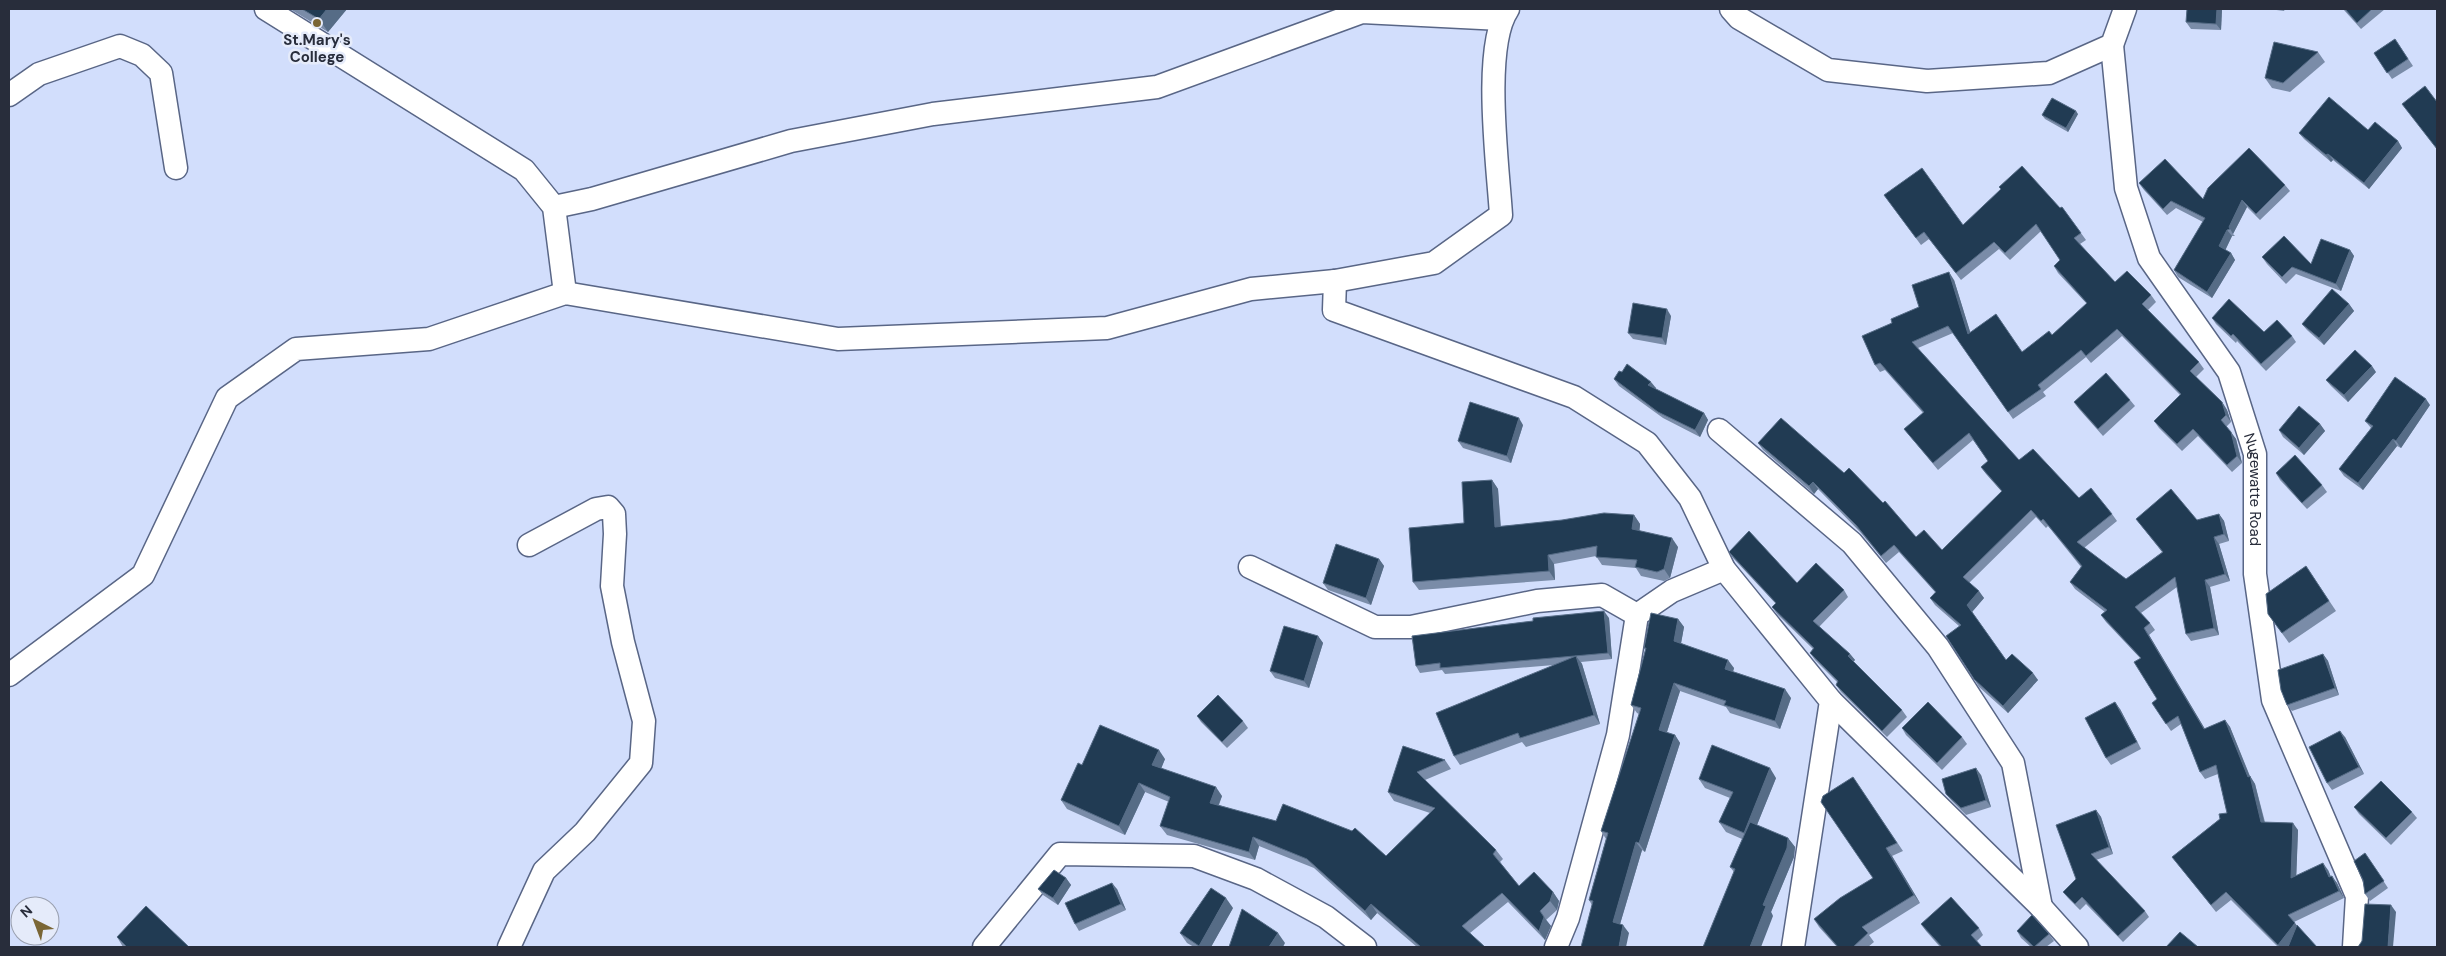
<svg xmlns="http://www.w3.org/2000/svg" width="2446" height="956" font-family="'DM Sans',sans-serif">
	<rect width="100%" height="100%" fill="#d2defc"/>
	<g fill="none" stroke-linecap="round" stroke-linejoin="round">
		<defs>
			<g id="minor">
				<path d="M266,9L524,170L554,207L565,293"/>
				<path d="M1731,9L1739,18L1828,70L1927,81L2049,73L2112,45L2125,9"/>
				<path id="s1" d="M2112,45L2126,188L2149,258L2229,372L2255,454V574L2273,700L2357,896L2354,947"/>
				<path d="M9,95L39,74L120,46L142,55L161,73L176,168"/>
				<path d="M554,207L592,199L791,141L933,114L1157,87L1362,12L1501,19"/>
				<path d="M1335,281L1334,310L1574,397L1647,443L1690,498L1724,569L1831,701L1793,947"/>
				<path d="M1719,430L1852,543L1938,647L2013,763L2041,907"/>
				<path d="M1250,567L1375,627H1411L1537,601L1602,595L1637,615"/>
				<path d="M9,675L143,575L227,398L296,349L429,339L565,293L838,339L1107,328L1251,289L1335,281L1434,263L1501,215C1498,166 1482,47 1508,9"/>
				<path d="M1831,701L2041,907L2077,947"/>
				<path d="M509,947L544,871L585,832L641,763L644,721L623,642L612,586L615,534L614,514L608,507L596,509L529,545"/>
				<path d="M984,947L1060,854L1194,856L1256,879L1326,917L1365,947"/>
				<path d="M1556,947L1568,918L1618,735L1637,615L1672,591L1724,569"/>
			</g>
		</defs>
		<use href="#minor" stroke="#596686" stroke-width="25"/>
		<use href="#minor" stroke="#fff" stroke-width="22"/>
	</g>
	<g fill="#7a8ca8">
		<path d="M290,9H347L328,32Z"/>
		<path d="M2187,9H2222L2221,30L2191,29L2186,22Z"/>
		<path d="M2269,9H2285L2284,11Z"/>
		<path d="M2343,9H2385L2361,29Z"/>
		<path d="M2395,39L2413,66L2392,79L2374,53Z"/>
		<path d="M2318,52L2325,62L2290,92L2272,88L2265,78Z"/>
		<path d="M2078,114L2068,132L2045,119L2042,115Z"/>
		<path d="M2368,130L2398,141L2402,148L2369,189L2333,160L2331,162L2304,139L2299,133Z"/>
		<path d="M2139,183L2203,199L2285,185L2290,191L2260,220L2247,207L2233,234L2235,236H2232L2225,250L2231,253L2235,260L2212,298L2178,277L2174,270L2203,222L2176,208L2167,215L2144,190Z"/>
		<path d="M1884,195L1963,225L2060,208L2062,207L2086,240L2080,244L2115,282L2151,295L2156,302L2148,310L2199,362L2204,369L2196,377L2222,402L2227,410L2231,422L2226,427L2236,439L2242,463L2232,472L2198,436L2182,451L2159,428L2154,421L2180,395L2122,336L2091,363L2086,357L2043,392L2046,396L2013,419L1953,333L1918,348L2019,460L2079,498L2112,514L2117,521L2084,548L2126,579L2162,552L2136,519L2197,520L2219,514L2224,521L2229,541L2219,544L2230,581L2210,587L2219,635L2191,641L2186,634L2177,587L2141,613L2150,623L2155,630L2149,635L2205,729L2225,720L2230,727L2250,776L2255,784L2265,822L2298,830L2296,876L2328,870L2331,877L2337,883L2344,898L2294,922L2289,945L2287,947H2278L2231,900L2216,912L2172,857L2227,813L2218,774L2205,779L2200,772L2181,724L2171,731L2152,703L2157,699L2140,658L2106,622L2101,615L2105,612L2075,589L2070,582L2081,567L2048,526L2046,528L2036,517L1969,583L1984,598L1972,612L2006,660L2038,680L2008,713L1979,687L1974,679L1959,626L1935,605L1930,598L1935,592L1899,552L1886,563L1861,533L1818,489L1814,494L1763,450L1758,443L1916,537L1942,550L2002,492L1986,474L1981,467L1988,461L1973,440L1938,470L1904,429L1923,413L1885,370L1880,372L1875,365L1892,323L1919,307L1954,280L1970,332L2023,352L2052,335L2087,304L2058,273L2054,266L2060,260L2041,231L2010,260L1999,249L1961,280L1929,239L1921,245Z"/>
		<path d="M2350,250L2354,256L2341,291L2296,274L2286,284L2267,264L2262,257L2311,264Z"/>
		<path d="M2349,304L2354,311L2324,345L2307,330L2302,324Z"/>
		<path d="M1671,316L1666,345L1633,339L1628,333Z"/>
		<path d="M2212,318L2264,332L2292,336L2296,342L2266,371L2237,341L2236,343L2216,324Z"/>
		<path d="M1622,372L1656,388L1655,389L1704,413L1708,420L1700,437L1663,418L1619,386L1614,379Z"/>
		<path d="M2376,372L2348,402L2331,386L2326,380Z"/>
		<path d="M2130,400L2135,406L2103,436L2079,409L2074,402Z"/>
		<path d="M2430,405L2401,448L2397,446L2363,490L2344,476L2339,469L2371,428L2365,421Z"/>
		<path d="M2320,424L2325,431L2304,455L2283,437L2279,430Z"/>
		<path d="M1523,425L1511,463L1463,448L1458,441Z"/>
		<path d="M2276,473L2322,485L2327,492L2307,509L2280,480Z"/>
		<path d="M1492,480L1498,489L1501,526L1634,515L1640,524L1639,531L1678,547L1670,578L1664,581L1641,576L1636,568L1602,565L1596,556L1554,564L1555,580L1419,590L1413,582L1464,523Z"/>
		<path d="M1729,552L1797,583L1844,590L1848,597L1819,627L1850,654L1855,660L1853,662L1902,710L1907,717L1887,737L1841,692L1836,685L1837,682L1815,660L1810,653L1813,649L1777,614L1772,607L1776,604L1733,558Z"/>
		<path d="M1379,559L1384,566L1371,605L1328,590L1323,583Z"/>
		<path d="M2306,566L2336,611L2289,643L2268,614Z"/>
		<path d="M1609,618L1612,659L1581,662L1582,664L1600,724L1526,747L1522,742L1460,765L1454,756L1554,665L1445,674L1442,670L1420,673L1416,666Z"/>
		<path d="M1678,619L1684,627L1681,643L1734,668L1733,672L1791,698L1780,729L1730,713L1726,707L1680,691L1667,732L1675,735L1680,743L1645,852L1642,850L1620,924L1629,933L1592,905L1589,900L1606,839L1601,831L1639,714L1637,713L1631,705L1645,650L1644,648Z"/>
		<path d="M1318,636L1323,643L1309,688L1275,678L1270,671Z"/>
		<path d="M2323,654L2328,661L2339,695L2292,711L2287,705Z"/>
		<path d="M2120,709L2141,749L2111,765L2106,758Z"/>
		<path d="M1197,716L1243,721L1248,728L1227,748L1201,722Z"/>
		<path d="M1902,728L1962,737L1967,744L1942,770L1906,735Z"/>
		<path d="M2345,737L2364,774L2332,790L2327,783Z"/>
		<path d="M1403,746L1445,760L1451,769L1425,780L1496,850L1503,859L1500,862L1519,886L1553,892L1559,901L1557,910L1546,920L1551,926L1545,940L1508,902L1470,933L1485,947H1417L1377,913L1371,920L1314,868L1259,846L1255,860L1167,835L1160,826L1169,802L1145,792L1125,835L1067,809L1061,800L1082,765L1165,759L1161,768L1222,796L1219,805L1386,856L1430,813L1394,801L1388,792Z"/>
		<path d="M1981,775L1991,807L1966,815L1951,800L1946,794Z"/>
		<path d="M1853,777L1903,851L1892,856L1920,903L1869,935L1874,942L1868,947H1837L1819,927L1814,919L1873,878Z"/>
		<path d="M1776,778L1757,825L1788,838L1795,847L1794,857L1771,912L1773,916L1734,872L1730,867L1742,839L1726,832L1719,822L1730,798L1705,788L1699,779Z"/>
		<path d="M2354,807L2412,812L2417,818L2391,845L2359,814Z"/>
		<path d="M2096,810L2101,817L2113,854L2096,860L2145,911L2149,917L2123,942L2086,904L2080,910L2068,898L2063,892L2076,879Z"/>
		<path d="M2365,853L2388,888L2370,901L2365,894L2363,880Z"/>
		<path d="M1066,878L1071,885L1058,905L1043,895L1038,889Z"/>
		<path d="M1117,889L1126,910L1079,931L1075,924Z"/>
		<path d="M1233,908L1211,947H1194L1187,943L1180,933Z"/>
		<path d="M1921,924L1979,928L1983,935L1977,941L1982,947H1940L1926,931Z"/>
		<path d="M2017,931L2049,934L2054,941L2046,947H2031L2021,938Z"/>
		<path d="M117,937L189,947H123Z"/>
	</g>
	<g fill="#566c86">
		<path d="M327,9H347L328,32L319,19Z"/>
		<path d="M2217,9H2222L2221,30L2216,24Z"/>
		<path d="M2076,111L2078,114L2068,132L2066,128Z"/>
		<path d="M2398,141L2402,148L2369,189L2364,183Z"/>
		<path d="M2328,154L2333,160L2331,162L2326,155Z"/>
		<path d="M2242,200L2247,207L2233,234L2229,227Z"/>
		<path d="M2227,230L2232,236L2224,253L2219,246Z"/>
		<path d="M2350,250L2354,256L2341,291L2336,284Z"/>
		<path d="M2231,253L2235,260L2212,298L2207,292Z"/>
		<path d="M1949,272L1954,280L1973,341L1968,334Z"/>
		<path d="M2349,304L2354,311L2324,345L2319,338Z"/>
		<path d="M1667,309L1671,316L1666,345L1662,338Z"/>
		<path d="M2372,366L2376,372L2348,402L2344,395Z"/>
		<path d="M1651,382L1656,388L1653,392L1648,385Z"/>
		<path d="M2426,399L2430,405L2401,448L2396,441Z"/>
		<path d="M2222,402L2227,410L2231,422L2226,415Z"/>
		<path d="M1704,413L1708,420L1700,437L1695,430Z"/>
		<path d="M1519,418L1523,425L1511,463L1507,456Z"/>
		<path d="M2320,424L2325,431L2304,455L2299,448Z"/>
		<path d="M2231,432L2236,439L2242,463L2237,456Z"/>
		<path d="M2393,439L2397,446L2363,490L2358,483Z"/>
		<path d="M1492,480L1498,489L1501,535L1495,527Z"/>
		<path d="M1813,482L1818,489L1814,494L1809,486Z"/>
		<path d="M2219,514L2224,521L2229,541L2224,534Z"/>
		<path d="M1634,515L1640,524L1639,538L1632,529Z"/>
		<path d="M2214,537L2219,544L2230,581L2225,574Z"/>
		<path d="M1672,538L1678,547L1670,578L1664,569Z"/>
		<path d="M1548,555L1554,564L1555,580L1549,571Z"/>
		<path d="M1379,559L1384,566L1371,605L1366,598Z"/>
		<path d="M2205,580L2210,587L2219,635L2214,628Z"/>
		<path d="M1979,591L1984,598L1972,612L1967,605Z"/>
		<path d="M1604,611L1609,618L1612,659L1608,653Z"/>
		<path d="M1678,619L1684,627L1680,649L1674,641Z"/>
		<path d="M2144,628L2149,635L2209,736L2204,729Z"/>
		<path d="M1318,636L1323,643L1309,688L1304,681Z"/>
		<path d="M1850,654L1855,660L1852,663L1848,656Z"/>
		<path d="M2323,654L2328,661L2339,695L2335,688Z"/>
		<path d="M1576,656L1582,664L1600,724L1594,715Z"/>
		<path d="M1728,660L1734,668L1731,678L1725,669Z"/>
		<path d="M2033,673L2038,680L2008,713L2003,706Z"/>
		<path d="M1674,683L1680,691L1665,738L1659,730Z"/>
		<path d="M1785,689L1791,698L1780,729L1775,721Z"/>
		<path d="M2115,702L2120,709L2141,749L2137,742Z"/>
		<path d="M2225,720L2230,727L2250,777V776L2255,784L2266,829L2261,822L2248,777Z"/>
		<path d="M2340,731L2345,737L2364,774L2359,767Z"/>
		<path d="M1675,735L1680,743L1645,852L1639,843Z"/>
		<path d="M1159,750L1165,759L1159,774L1152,765Z"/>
		<path d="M1770,768L1776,778L1750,842L1744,833Z"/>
		<path d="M1976,768L1981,775L1991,807L1986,800Z"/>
		<path d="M1139,783L1145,792L1125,835L1119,826Z"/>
		<path d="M1216,787L1222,796L1216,811L1210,803Z"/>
		<path d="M2096,810L2101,817L2113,854L2109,847Z"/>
		<path d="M2293,823L2298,830L2296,885L2291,878Z"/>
		<path d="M1253,837L1259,846L1255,860L1249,852Z"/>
		<path d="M1788,838L1795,847L1794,857L1771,912L1773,916L1761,947H1750L1763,905Z"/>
		<path d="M1636,842L1642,850L1618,931L1613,922Z"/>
		<path d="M1886,848L1892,856L1920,903L1914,895Z"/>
		<path d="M2323,863L2328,870L2334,884L2329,877Z"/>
		<path d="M2332,876L2337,883L2344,898L2339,891Z"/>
		<path d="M1066,878L1071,885L1058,905L1053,898Z"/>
		<path d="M1112,883L1117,889L1126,910L1121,904Z"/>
		<path d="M1553,892L1559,901L1557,910L1550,901Z"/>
		<path d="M1226,898L1233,908L1211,947H1200L1199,946Z"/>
		<path d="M1371,904L1377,913L1371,920L1365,911Z"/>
		<path d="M2391,905L2396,912L2393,947H2388Z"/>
		<path d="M1544,917L1551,926L1545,940L1539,931Z"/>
		<path d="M2295,923L2300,930L2287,947H2280L2278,945Z"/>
		<path d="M1623,925L1629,933L1626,947H1619Z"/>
		<path d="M1278,933L1285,943L1283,947H1269Z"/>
	</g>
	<g fill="#213b53" stroke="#566c86">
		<path d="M302,9H327L319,19Z"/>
		<path d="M2187,9H2217L2216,24L2186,22Z"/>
		<path d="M2345,9H2372L2357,23Z"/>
		<path d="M2395,39L2408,59L2387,73L2374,53Z"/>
		<path d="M2274,42L2318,52L2283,83L2265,78Z"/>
		<path d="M2425,86L2437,102V149L2402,104Z"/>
		<path d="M2329,97L2368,130L2375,122L2398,141L2364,183L2328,154L2326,155L2299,133Z"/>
		<path d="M2052,98L2076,111L2066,128L2042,115Z"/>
		<path d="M2249,148L2285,185L2256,214L2242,200L2229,227L2230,229L2227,230L2219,246L2231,253L2207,292L2174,270L2205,218L2171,201L2163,209L2139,183L2165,159L2203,199L2208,188Z"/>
		<path d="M2022,166L2060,208L2062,207L2081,233L2074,238L2115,282L2127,271L2151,295L2142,304L2199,362L2190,371L2222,402L2226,415L2221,420L2231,432L2237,456L2227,465L2193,429L2177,444L2154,421L2181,394L2117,329L2086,356L2081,350L2038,385L2041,389L2008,412L1948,326L1912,342L2019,460L2033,449L2079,498L2091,488L2112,514L2077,542L2126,579L2163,552L2136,519L2171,489L2197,520L2219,514L2224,534L2214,537L2225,574L2205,580L2214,628L2186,634L2175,577L2135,607L2150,623L2144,628L2204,729L2225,720L2248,777L2250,776L2261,822L2293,823L2291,878L2323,863L2329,877L2332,876L2339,891L2288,915L2295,923L2278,945L2226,892L2211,905L2172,857L2220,819L2219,814L2227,813L2216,765L2200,772L2178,716L2166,724L2152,703L2157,699L2134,662L2141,658L2101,615L2107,610L2070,582L2082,566L2043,519L2041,521L2031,510L1963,577L1979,591L1967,605L2006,660L2012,654L2033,673L2003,706L1974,679L1946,636L1961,625L1930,598L1936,592L1894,545L1881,556L1856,525L1813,482L1809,486L1758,443L1781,418L1844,473L1849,468L1883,503L1885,501L1916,537L1924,530L1942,550L2002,491L1981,467L1988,461L1969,433L1933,463L1904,429L1924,412L1880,363L1875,365L1862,336L1892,323L1891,319L1919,307L1912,285L1949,272L1968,334L1996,314L2022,352L2049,331L2052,335L2087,303L2054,266L2060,260L2036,224L2005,253L1994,242L1956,273L1924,232L1916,238L1884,195L1922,168L1963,225L2001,189L1999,187Z"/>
		<path d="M2284,236L2311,264L2321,239L2350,250L2336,284L2292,267L2282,277L2262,257Z"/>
		<path d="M2332,289L2349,304L2319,338L2302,324Z"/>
		<path d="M2229,299L2264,332L2277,320L2292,336L2261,364L2233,334L2231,336L2212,318Z"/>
		<path d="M1633,303L1667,309L1662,338L1628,333Z"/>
		<path d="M2355,350L2372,366L2344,395L2326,380Z"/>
		<path d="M1627,364L1651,382L1648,385L1704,413L1695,430L1658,412L1614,379L1619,371L1622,372Z"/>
		<path d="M2106,373L2130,400L2098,429L2074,402Z"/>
		<path d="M2395,377L2426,399L2396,441L2393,439L2358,483L2339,469L2373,426L2365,421Z"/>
		<path d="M1470,402L1519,418L1507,456L1458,441Z"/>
		<path d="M2299,406L2320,424L2299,448L2279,430Z"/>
		<path d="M2295,455L2322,485L2302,503L2276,473Z"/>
		<path d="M1492,480L1495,527L1562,520L1604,513L1634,515L1632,529L1672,538L1664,569L1657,572L1635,567L1637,560L1596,557L1597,546L1548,555L1549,571L1413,582L1409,528L1464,523L1462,482Z"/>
		<path d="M1749,531L1797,583L1816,563L1844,590L1813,621L1850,654L1848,656L1902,710L1882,731L1836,685L1838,681L1810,653L1814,648L1772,607L1776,603L1729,552Z"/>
		<path d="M1336,544L1379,559L1366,598L1323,583Z"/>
		<path d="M2306,566L2329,601L2282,633L2268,614L2266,594Z"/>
		<path d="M1604,611L1608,653L1440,668V663L1416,666L1412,636L1533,621V618Z"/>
		<path d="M1651,613L1678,619L1674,641L1728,660L1725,669L1785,689L1775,721L1724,705L1726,701L1674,683L1659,730L1675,735L1639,843L1636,842L1613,922L1623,925L1619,947H1581L1593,901L1589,900L1608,833L1601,831L1641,708L1631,705L1646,648H1644Z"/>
		<path d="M1284,626L1318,636L1304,681L1270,671Z"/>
		<path d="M2323,654L2335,688L2287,705L2281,690L2278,670Z"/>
		<path d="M1576,656L1594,715L1520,738L1518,733L1454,756L1436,713Z"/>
		<path d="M1218,695L1243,721L1222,742L1197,716Z"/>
		<path d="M1928,702L1962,737L1937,763L1902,728Z"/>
		<path d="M2115,702L2137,742L2106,758L2085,718Z"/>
		<path d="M1100,725L1159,750L1152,765L1216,787L1210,803L1276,821L1283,804L1352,831L1355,828L1386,856L1435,808L1388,792L1403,746L1445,760L1417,772L1496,850L1493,854L1519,886L1534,872L1553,892L1550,901L1540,911L1544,917L1539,931L1502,893L1462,926L1485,947H1421L1371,904L1365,911L1307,859L1253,837L1249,852L1160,826L1170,797L1139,783L1119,826L1061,800L1078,763L1082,765Z"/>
		<path d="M2340,731L2359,767L2327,783L2309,747Z"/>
		<path d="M1712,745L1770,768L1744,833L1719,822L1733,792L1699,779Z"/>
		<path d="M1976,768L1986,800L1961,808L1946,794L1942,779Z"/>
		<path d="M1853,777L1897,843L1886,848L1914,895L1862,927L1868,933L1853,947H1838L1814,919L1840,898L1873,878L1821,802L1823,796Z"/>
		<path d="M2381,781L2412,812L2386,838L2354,807Z"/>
		<path d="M2096,810L2109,847L2091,854L2145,911L2118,936L2082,897L2075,904L2063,892L2076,879L2056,825Z"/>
		<path d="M1750,822L1788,838L1787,848L1763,905L1766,906L1750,947H1703L1735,869L1730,867Z"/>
		<path d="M2365,853L2384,881L2365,894L2363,880L2354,861Z"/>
		<path d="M1054,870L1066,878L1053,898L1038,889Z"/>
		<path d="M1112,883L1121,904L1075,924L1065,903Z"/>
		<path d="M1211,888L1226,898L1199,946L1180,933Z"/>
		<path d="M1951,897L1979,928L1971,935L1982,947H1942L1921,924Z"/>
		<path d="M2365,904L2391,905L2388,947H2358L2362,941Z"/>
		<path d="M146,906L189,947H127L117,937Z"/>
		<path d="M1242,909L1278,933L1269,947H1229Z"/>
		<path d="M2032,915L2049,934L2034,947L2017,931Z"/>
		<path d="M2297,925L2317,947H2288Z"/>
		<path d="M2180,932L2198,947H2166Z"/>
	</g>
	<circle fill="#7a6635" stroke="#e5ebfa" stroke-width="2" cx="317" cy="23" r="5"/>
	<g text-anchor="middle" stroke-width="5" stroke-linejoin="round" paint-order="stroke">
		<g font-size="15" font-weight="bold" fill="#282d3b" stroke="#e5ebfa">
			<text x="317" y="45">St.Mary's<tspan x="317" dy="17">College</tspan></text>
		</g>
		<g font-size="15" fill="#282d3b" stroke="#e5ebfa">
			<text dy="5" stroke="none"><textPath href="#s1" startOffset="478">Nugewatte Road</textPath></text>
		</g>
	</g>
	<rect width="2446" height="956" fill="none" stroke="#282d3b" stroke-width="20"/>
	<g transform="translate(35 921) rotate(318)"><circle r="24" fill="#e5ebfa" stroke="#999fae"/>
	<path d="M0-4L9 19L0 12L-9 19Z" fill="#7a6635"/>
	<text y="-8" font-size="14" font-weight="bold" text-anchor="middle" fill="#282d3b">N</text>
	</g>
</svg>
